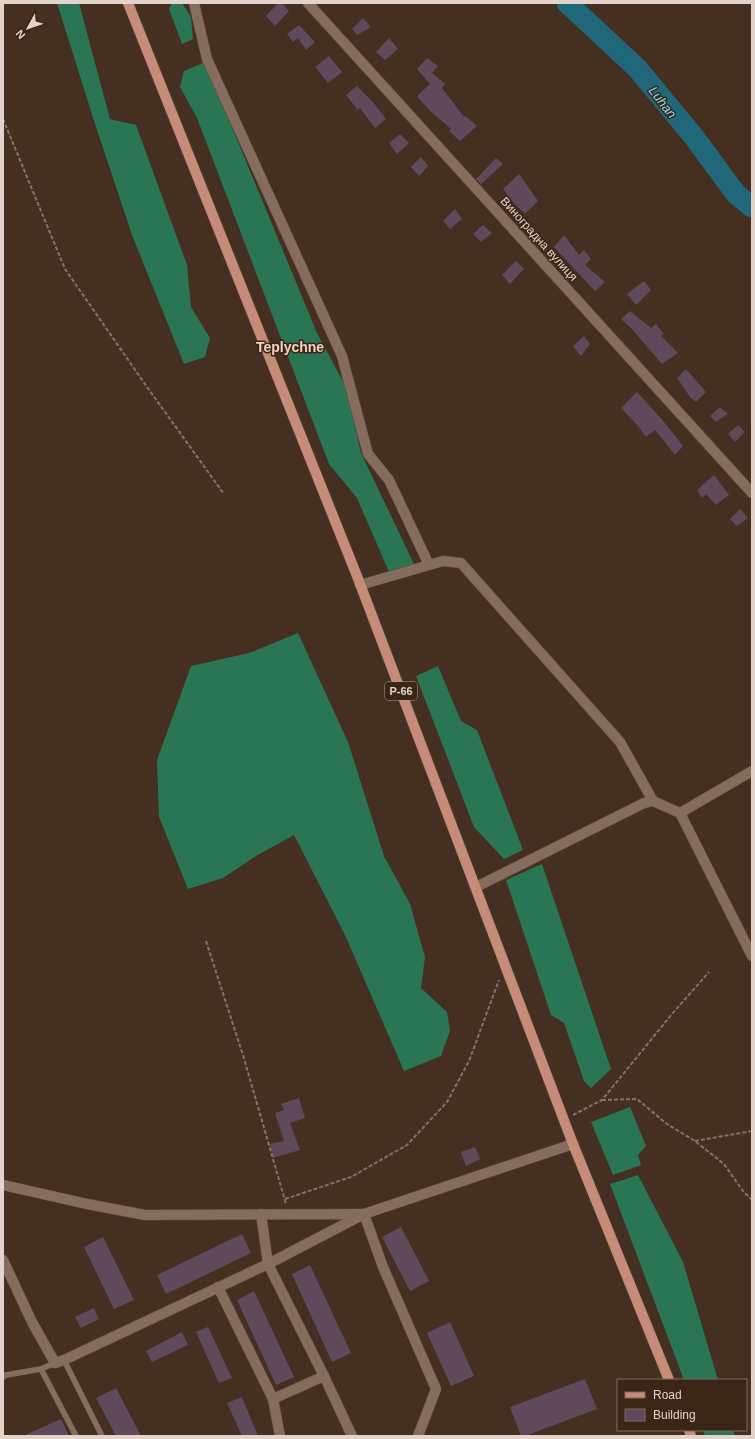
<svg xmlns="http://www.w3.org/2000/svg" width="755" height="1439" font-family="Helvetica,sans-serif">
	<rect width="100%" height="100%" fill="#452f21"/>
	<g fill="#2a7553">
		<path d="M57,3H79L110,119L136,125L187,265L191,307L210,338L205,357L184,364L132,235L95,124Z"/>
		<path d="M172,3H182L191,17L193,39L182,44L169,9Z"/>
		<path d="M205,62L317,333L346,387L361,453L414,564L389,572L357,498L329,464L197,118L180,87L184,71Z"/>
		<path d="M298,633L348,742L384,856L410,904L425,957L421,988L447,1012L450,1031L441,1056L404,1071L345,935L294,835L256,856L223,878L188,889L159,817L157,760L191,666L249,653Z"/>
		<path d="M438,666L461,721L477,730L523,850L504,859L474,827L416,676Z"/>
		<path d="M542,864L611,1069L591,1088L584,1081L564,1023L551,1015L506,880Z"/>
		<path d="M630,1107L646,1146L638,1155L641,1165L613,1175L591,1122Z"/>
		<path d="M638,1175L683,1262L718,1380H684L610,1184Z"/>
		<path d="M703,1430H733L735,1436H705Z"/>
	</g>
	<g fill="none" stroke-linecap="round" stroke-linejoin="round">
		<path stroke="#206879" stroke-width="21" d="M567,3L637,68L694,137L736,194L752,207"/>
	</g>
	<g fill="#5f4a5c">
		<path d="M278,3H282L289,11L275,26L266,16Z"/>
		<path d="M363,18L371,27L357,35L352,29Z"/>
		<path d="M299,25L315,42L306,50L298,38L293,42L287,34Z"/>
		<path d="M389,38L398,49L385,60L376,52Z"/>
		<path d="M329,56L342,72L328,83L315,67Z"/>
		<path d="M427,58L438,66L432,73L445,84L442,88L464,117L465,116L477,126L460,141L449,131L451,129L430,111L417,96L430,84L417,69Z"/>
		<path d="M357,86L372,101L386,119L375,128L360,108L358,110L346,95Z"/>
		<path d="M400,134L409,143L397,154L389,143Z"/>
		<path d="M421,157L428,166L419,176L411,167Z"/>
		<path d="M496,158L503,164L481,184L476,179Z"/>
		<path d="M519,174L538,201L525,214L513,202L503,189Z"/>
		<path d="M455,209L462,219L450,229L443,221Z"/>
		<path d="M483,225L492,233L481,242L473,234Z"/>
		<path d="M564,235L579,255L584,250L591,259L585,265L605,282L595,291L554,247Z"/>
		<path d="M516,261L524,269L510,284L502,275Z"/>
		<path d="M644,281L651,290L636,305L627,294Z"/>
		<path d="M630,311L651,328L656,324L664,334L661,336L678,353L662,364L631,328L621,319Z"/>
		<path d="M584,336L590,344L581,356L573,346Z"/>
		<path d="M686,369L706,392L696,402L690,397L677,378Z"/>
		<path d="M637,392L665,423L683,446L675,455L655,430L646,437L638,426L621,408Z"/>
		<path d="M720,407L728,414L716,422L710,416Z"/>
		<path d="M738,425L745,432L735,442L728,434Z"/>
		<path d="M714,475L729,495L716,505L706,494L702,498L697,490Z"/>
		<path d="M740,509L748,518L737,526L730,519Z"/>
		<path d="M299,1098L305,1118L290,1123L300,1150L273,1158L270,1144L284,1141L275,1113L284,1110L281,1104Z"/>
		<path d="M475,1147L480,1159L466,1166L461,1152Z"/>
		<path d="M401,1227L429,1281L410,1291L382,1237Z"/>
		<path d="M242,1234L251,1253L166,1294L157,1275Z"/>
		<path d="M103,1237L134,1300L114,1309L84,1247Z"/>
		<path d="M310,1265L351,1353L332,1362L292,1274Z"/>
		<path d="M254,1291L294,1377L276,1385L237,1300Z"/>
		<path d="M94,1308L99,1319L81,1328L75,1317Z"/>
		<path d="M450,1322L474,1376L451,1386L427,1333Z"/>
		<path d="M208,1327L232,1378L219,1383L196,1332Z"/>
		<path d="M182,1332L188,1345L152,1362L146,1351Z"/>
		<path d="M585,1379L597,1409L525,1436H521L510,1407Z"/>
		<path d="M116,1388L141,1436H116L96,1398Z"/>
		<path d="M242,1397L258,1436H242L227,1403Z"/>
		<path d="M61,1419L69,1436H23Z"/>
	</g>
	<g fill="none" stroke-linecap="round" stroke-linejoin="round">
		<defs>
			<g id="lane">
				<path d="M64,1360L102,1436"/>
				<path d="M55,1363L41,1369L76,1436"/>
				<path d="M3,1377L6,1375L41,1369"/>
			</g>
			<g id="street">
				<path d="M194,3L207,59L342,356L368,454L389,480L429,565"/>
				<path d="M308,3L752,493"/>
				<path d="M360,585L443,561L461,563L620,742L653,801"/>
				<path d="M680,813L752,956"/>
				<path d="M476,887L644,803L653,801L680,813L752,771"/>
				<path d="M3,1185L87,1204L145,1215L364,1214L383,1267L436,1389L418,1436"/>
				<path d="M3,1260L32,1322L55,1363L64,1360L268,1264L364,1214L573,1144"/>
				<path d="M218,1287L273,1399L324,1376L268,1264L261,1214"/>
				<path d="M324,1376L352,1436"/>
				<path d="M273,1399L280,1436"/>
			</g>
			<g id="primary">
				<path d="M128,3L357,576L573,1144L669,1380"/>
				<path d="M689,1430L691,1436"/>
			</g>
		</defs>
		<use href="#lane" stroke="#5e4c3f" stroke-width="6"/>
		<use href="#street" stroke="#5e4c3f" stroke-width="11"/>
		<use href="#primary" stroke="#5e4c3f" stroke-width="11"/>
		<g stroke="#857266" stroke-width="2" stroke-dasharray="4 2" stroke-linecap="butt">
			<path d="M3,119L65,269L147,387L224,494"/>
			<path d="M206,941L243,1055L286,1204"/>
			<path d="M602,1100L637,1099L667,1124L695,1141L724,1164L743,1191L752,1200"/>
			<path d="M573,1115L602,1100L672,1014L709,972"/>
			<path d="M695,1141L752,1131"/>
			<path d="M285,1199L351,1177L407,1145L447,1102L469,1061L499,980"/>
		</g>
		<use href="#lane" stroke="#856c5c" stroke-width="5.5"/>
		<use href="#street" stroke="#856c5c" stroke-width="10"/>
		<use href="#primary" stroke="#c68c78" stroke-width="10"/>
	</g>
	<g text-anchor="middle" stroke-width="3" stroke-linejoin="round" paint-order="stroke">
		<rect fill="#3b2517" stroke="#b0a095" stroke-width="1" x="385" y="682" width="32" height="18" rx="3"/>
		<g font-size="11" font-weight="bold" fill="#e2d4cb">
			<text x="401" y="695">Р-66</text>
		</g>
		<g font-size="12" fill="#e2d4cb" stroke="#3b2517">
			<text transform="translate(539 239) rotate(48)" y="4">Виноградна вулиця</text>
		</g>
		<g font-size="13" font-style="italic" fill="#7fe0f9" stroke="#3b2517">
			<text transform="translate(663 102) rotate(52)" y="5">Luhan</text>
		</g>
		<g font-size="14" font-weight="bold" fill="#efd2c0" stroke="#3b2517">
			<text x="290" y="352">Teplychne</text>
		</g>
	</g>
	<rect width="755" height="1439" fill="none" stroke="#e2d4cb" stroke-width="8"/>
	<rect x="617" y="1379" width="130" height="52" fill="#3b2517" stroke="#7e6b5f"/>
	<rect x="625" y="1392" width="20" height="6" fill="#c68c78" stroke="#7e6b5f"/>
	<text x="653" y="1399" font-size="12" fill="#e2d4cb">Road</text>
	<rect x="625" y="1409" width="20" height="12" fill="#5f4a5c" stroke="#7e6b5f"/>
	<text x="653" y="1419" font-size="12" fill="#e2d4cb">Building</text>
	<g transform="translate(28 28) rotate(230)" stroke="#3b2517" stroke-width="3" paint-order="stroke">
	<path d="M0-3L7 15L0 10L-7 15Z" fill="#e2d4cb"/>
	<text y="-6" font-size="11" font-weight="bold" text-anchor="middle" fill="#e2d4cb">N</text>
	</g>
</svg>
